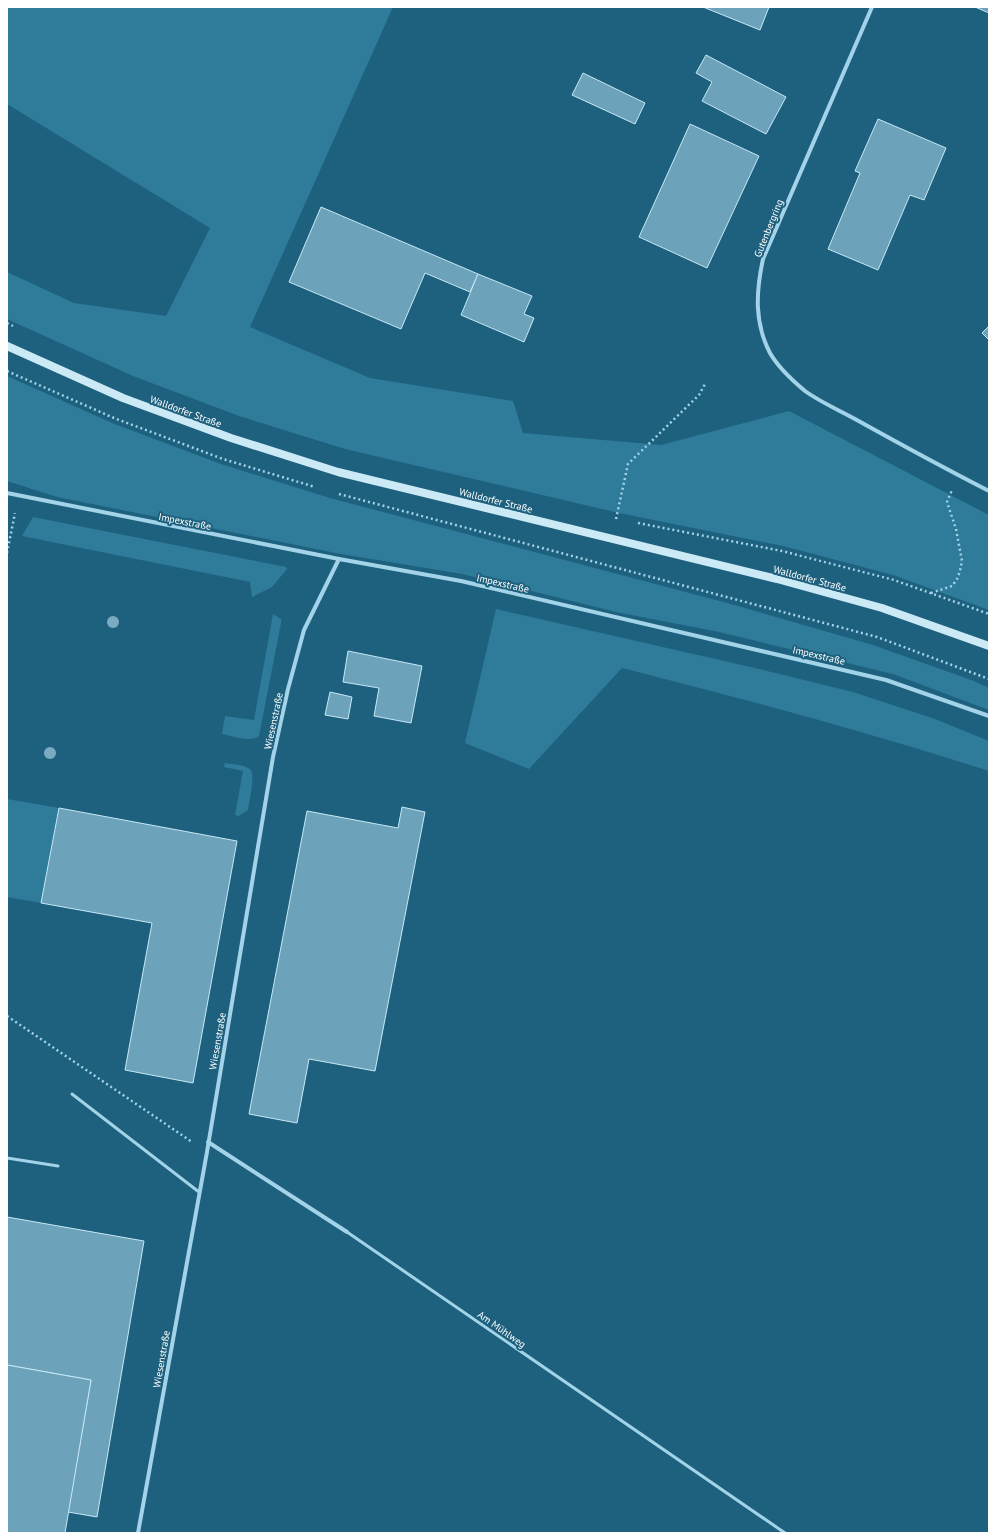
<svg xmlns="http://www.w3.org/2000/svg" width="996" height="1540" font-family="'PT Sans',sans-serif">
	<rect width="100%" height="100%" fill="#1e617e"/>
	<g fill="#2e7b9a">
		<path d="M7,7H393L250,327L370,378L513,401L523,433L661,445L789,411L989,515V610L893,575L783,546L619,513L345,449L239,416L133,376L7,319V272L74,303L166,316L210,228L7,104Z"/>
		<path d="M7,376L112,423L221,464L330,498L731,604L873,645L974,681L989,688V710L893,674L719,632L616,612L462,574L341,554L57,497L7,481Z"/>
		<path d="M33,517L286,567L287,569L272,587L252,597L250,582L22,536Z"/>
		<path d="M496,609L755,668L853,692L935,719L989,741V771C868,732 745,699 622,668L529,769L465,743Z"/>
		<path d="M273,614L281,619V623L259,736C250,743 233,736 222,734L225,716L254,720Z"/>
		<path d="M225,763C232,764 245,765 250,769C256,775 249,802 248,810L239,816L235,815L243,771L224,767Z"/>
		<path d="M7,799L59,808L41,903L7,897Z"/>
	</g>
	<g fill="#6da3ba" stroke="#c6e8f6">
		<path d="M703,7H769L760,30Z"/>
		<path d="M975,7H989V13Z"/>
		<path d="M706,55L786,97L766,134L702,101L712,82L696,73Z"/>
		<path d="M583,73L645,103L635,124L572,95Z"/>
		<path d="M878,119L946,148L924,200L910,195L878,270L828,249L860,173L855,171Z"/>
		<path d="M690,124L759,156L707,268L639,237Z"/>
		<path d="M321,207L478,274L470,292L425,273L401,329L289,282Z"/>
		<path d="M478,274L532,296L524,314L534,318L524,342L461,315Z"/>
		<path d="M989,326V340L982,333Z"/>
		<path d="M348,651L422,666L411,723L374,716L379,688L343,682Z"/>
		<path d="M330,692L352,697L348,719L325,715Z"/>
		<path d="M402,807L425,812L375,1071L309,1059L297,1123L249,1114L307,811L398,828Z"/>
		<path d="M59,808L237,841L193,1083L125,1070L152,923L41,903Z"/>
		<path d="M7,1217L144,1241L97,1517L68,1512L91,1380L7,1365Z"/>
		<path d="M7,1365L91,1380L65,1533H7Z"/>
	</g>
	<g fill="none" stroke-linecap="round" stroke-linejoin="round">
		<g stroke="#a2d3e8" stroke-width="2.5" stroke-dasharray="2 3" stroke-linecap="butt">
			<path d="M7,323L13,326"/>
			<path d="M7,371L114,418L223,459L315,487"/>
			<path d="M339,494L877,637L989,679"/>
			<path d="M616,519L628,464L699,395L705,384"/>
			<path d="M638,523L782,551L894,580L989,614"/>
			<path d="M7,553L15,513"/>
			<path d="M931,593L952,586L957,579L960,571L962,561L956,529L947,502L952,490"/>
			<path d="M7,1016L192,1142"/>
		</g>
		<g stroke="#a2d3e8" stroke-width="3">
			<path d="M72,1094L199,1192"/>
			<path d="M7,1158L58,1166"/>
			<path d="M347,1232L785,1533"/>
		</g>
		<g stroke="#a2d3e8" stroke-width="4">
			<path d="M872,7L763,259C756,292 754,322 770,353C778,367 793,381 805,391C820,402 839,410 855,419C900,444 944,468 989,491"/>
			<path d="M7,493L339,559L461,581L886,680L989,716"/>
			<path d="M208,1142L347,1232"/>
			<path d="M138,1533L207,1152L273,757L288,689L304,630L339,559"/>
		</g>
		<path stroke="#cce9f6" stroke-width="8" d="M7,346L123,398L231,438L338,472L777,579L882,608L989,646"/>
	</g>
	<g fill="#7aabc0">
		<circle cx="113" cy="622" r="6"/>
		<circle cx="50" cy="753" r="6"/>
	</g>
	<g text-anchor="middle" stroke-width="4" stroke-linejoin="round" paint-order="stroke">
		<g font-size="10" fill="#fff" stroke="#1e617e">
			<text transform="translate(768 228) rotate(-68)" y="4">Gutenbergring</text>
			<text transform="translate(186 411) rotate(20)" y="4">Walldorfer Straße</text>
			<text transform="translate(496 500) rotate(14)" y="4">Walldorfer Straße</text>
			<text transform="translate(185 521) rotate(11)" y="4">Impexstraße</text>
			<text transform="translate(810 578) rotate(15)" y="4">Walldorfer Straße</text>
			<text transform="translate(503 583) rotate(13)" y="4">Impexstraße</text>
			<text transform="translate(819 655) rotate(13)" y="4">Impexstraße</text>
			<text transform="translate(273 721) rotate(-78)" y="4">Wiesenstraße</text>
			<text transform="translate(217 1041) rotate(-80)" y="4">Wiesenstraße</text>
			<text transform="translate(502 1329) rotate(35)" y="4">Am Mühlweg</text>
			<text transform="translate(161 1359) rotate(-80)" y="4">Wiesenstraße</text>
		</g>
	</g>
	<rect width="996" height="1540" fill="none" stroke="#ffffff" stroke-width="16"/>
</svg>
